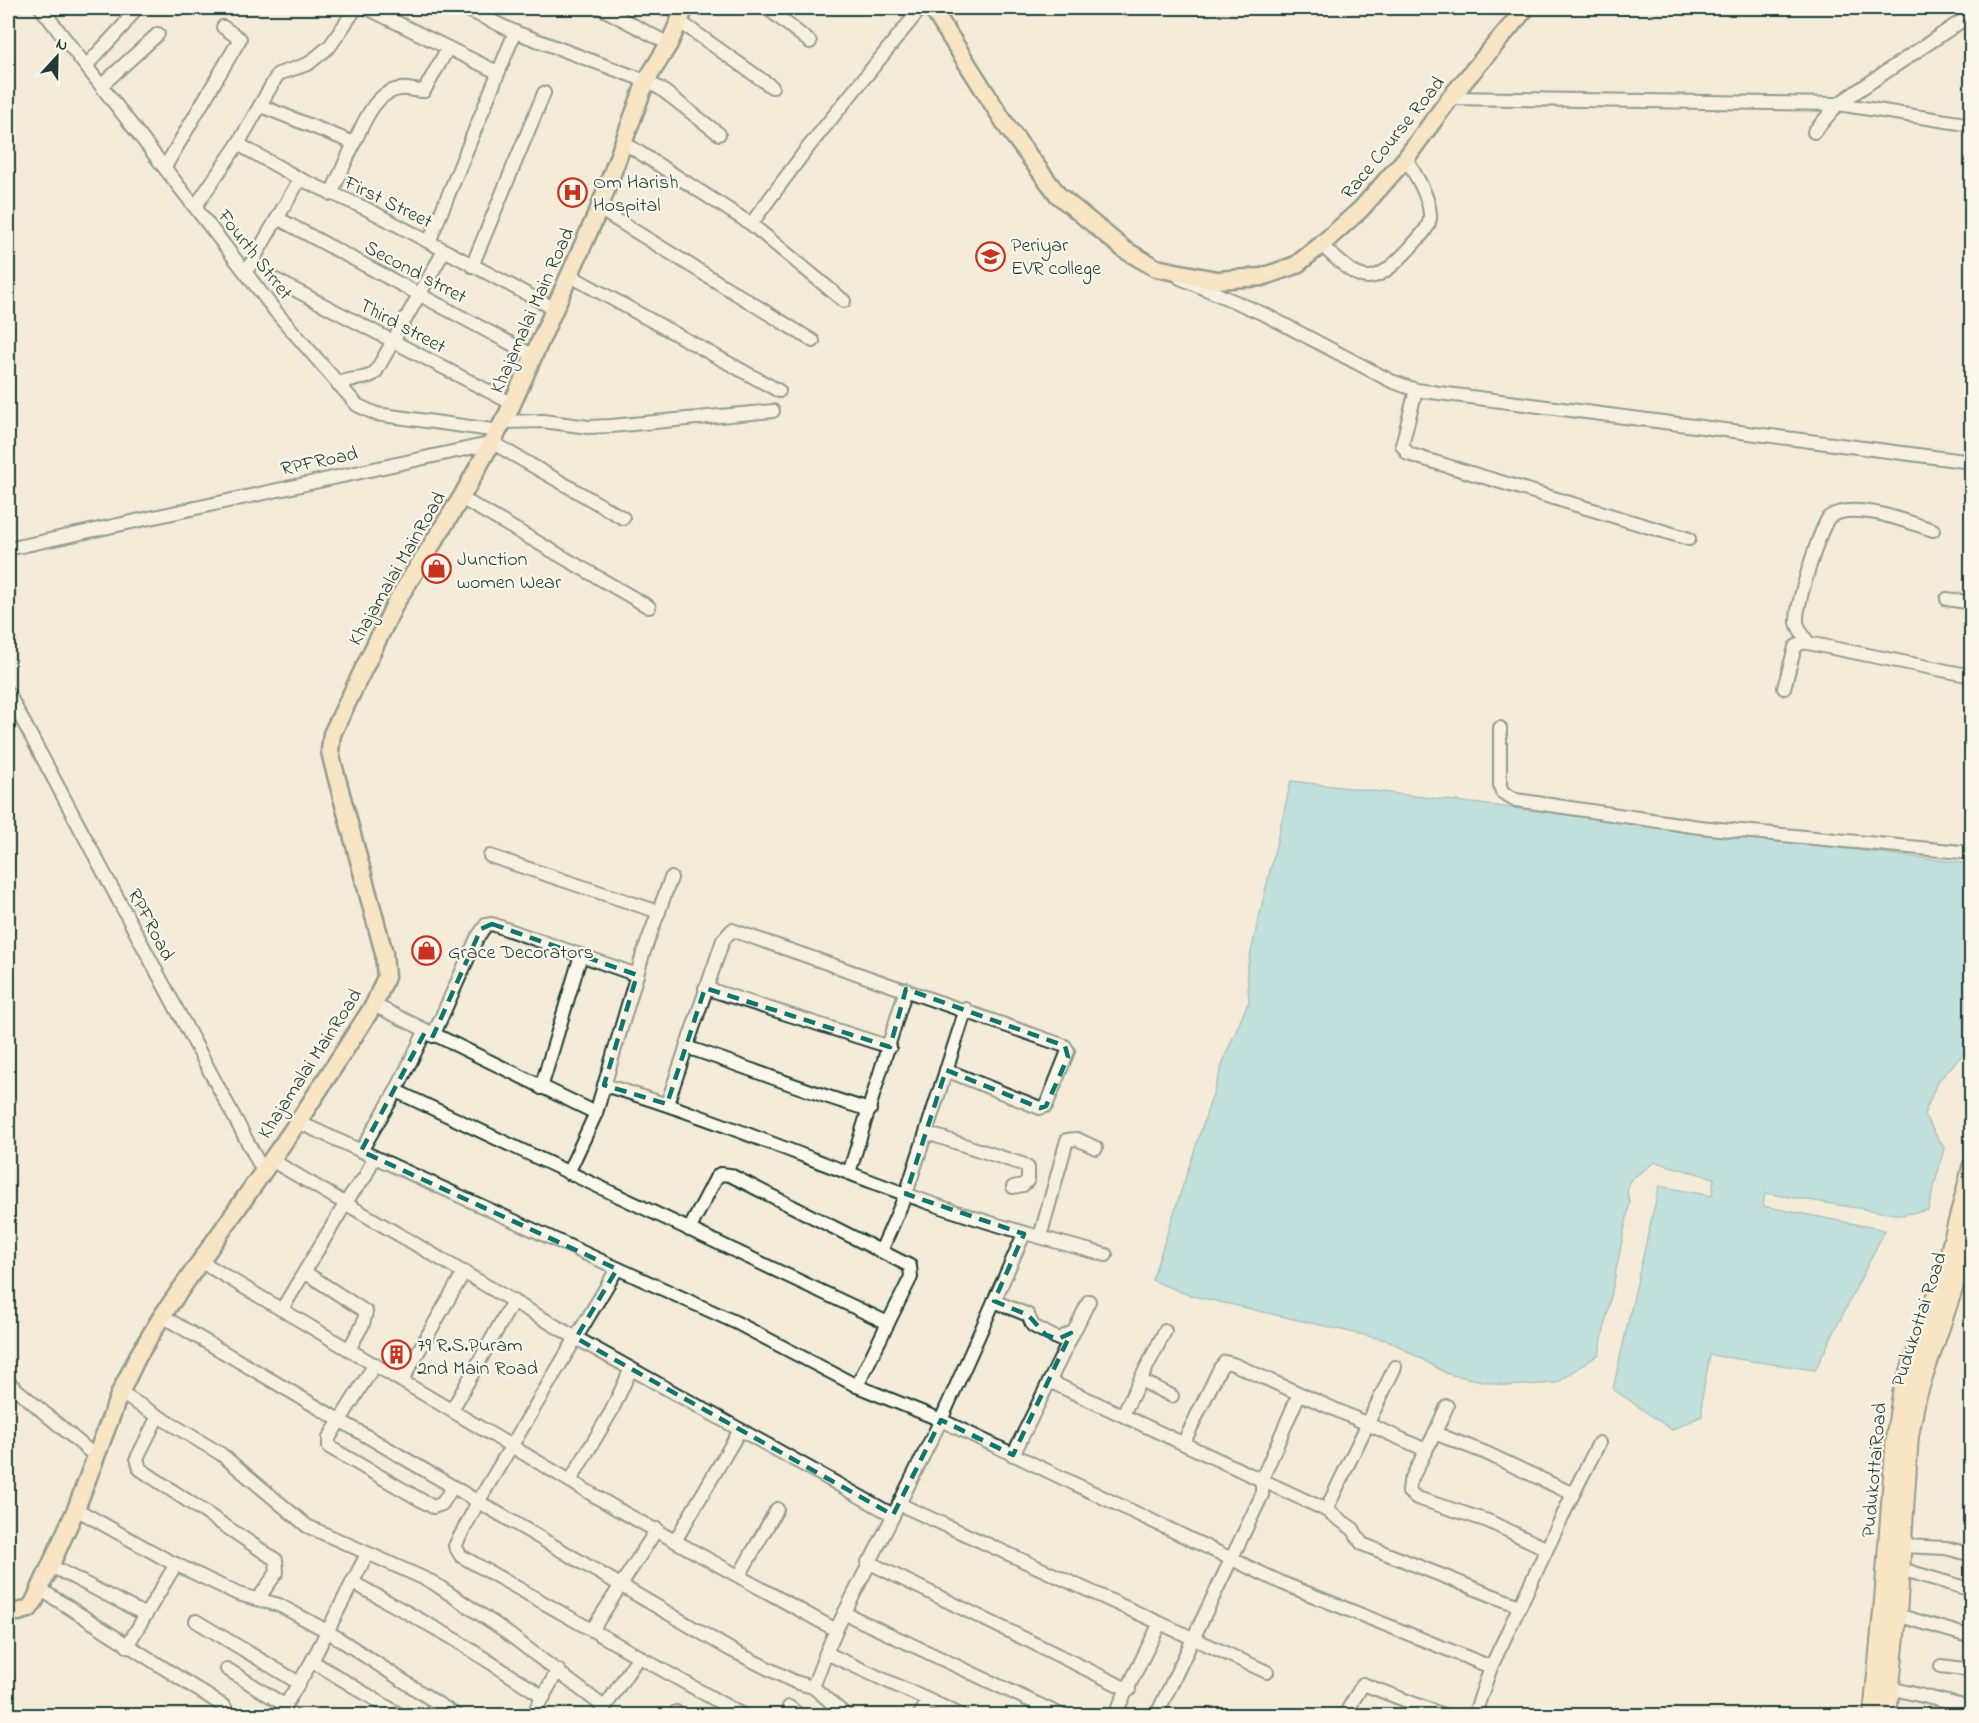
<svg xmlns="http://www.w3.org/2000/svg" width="1979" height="1723" font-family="'Indie Flower',sans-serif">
	<rect width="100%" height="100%" fill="#f4ebd9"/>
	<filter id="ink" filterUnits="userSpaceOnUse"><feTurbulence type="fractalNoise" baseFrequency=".0167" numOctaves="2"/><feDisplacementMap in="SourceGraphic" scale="12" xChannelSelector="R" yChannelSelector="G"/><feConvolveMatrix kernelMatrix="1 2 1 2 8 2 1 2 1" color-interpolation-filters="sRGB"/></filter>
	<g filter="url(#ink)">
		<path fill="#83d2e1" stroke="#5b969c" stroke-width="1.5" d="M1291,781L1971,864V1026L1966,1051L1937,1082L1924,1115L1944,1148L1928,1210L1900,1215L1765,1193L1763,1206L1885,1230L1815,1370L1710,1355L1702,1397V1416L1672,1430L1613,1389L1659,1186L1712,1196L1714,1178L1655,1162L1630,1180L1627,1192L1630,1202L1599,1354L1557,1383L1507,1386L1448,1374L1390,1341L1189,1295L1152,1280L1226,1054L1249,1001L1247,969Z"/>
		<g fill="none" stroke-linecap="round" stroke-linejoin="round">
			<defs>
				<g id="minor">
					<path d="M41,8L276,312L357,405L376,414L499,431"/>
					<path d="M367,8L497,72"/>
					<path d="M464,8L515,32L646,81L661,89L719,134"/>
					<path d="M601,8L669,44"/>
					<path d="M767,8L810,42"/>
					<path d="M679,21L772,87"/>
					<path d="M86,66L123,26L136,8"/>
					<path d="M102,85L158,34"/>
					<path d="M1450,98L1838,104L1972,125"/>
					<path d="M261,106L354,143L331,194"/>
					<path d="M1814,132L1838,104L1972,14"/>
					<path d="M623,142L751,224L844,301"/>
					<path d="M354,143C364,123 374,92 400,89C408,88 415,91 424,91L448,48"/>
					<path d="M238,144L300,179"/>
					<path d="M165,167L240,39L223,27"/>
					<path d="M195,207L238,144L278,74L308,64L330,46L356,8"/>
					<path d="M599,209L813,341"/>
					<path d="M279,219L534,356"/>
					<path d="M751,224L806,150L921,8"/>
					<path d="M429,242L515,32"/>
					<path d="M1321,245C1362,282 1369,292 1410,248C1417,239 1429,230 1430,218C1431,198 1415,175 1406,158"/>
					<path d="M472,266L544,93"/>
					<path d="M246,272L300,179L367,209L555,309"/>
					<path d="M569,275L779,391"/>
					<path d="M1180,278L1266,315L1391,381L1416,390L1972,462"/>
					<path d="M276,280L513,404"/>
					<path d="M338,384C349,376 363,382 375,373L444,251"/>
					<path d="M1416,390L1402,445L1408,454L1689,539"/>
					<path d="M504,422L543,421L588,427L611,426L773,411"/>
					<path d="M461,498L649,607"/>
					<path d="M8,549L493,443L623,518"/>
					<path d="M1947,599L1972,603"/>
					<path d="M1808,643C1804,636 1798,629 1797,622C1796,604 1819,532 1829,517C1854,500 1907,522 1933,530"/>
					<path d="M1784,688L1795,647L1803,642L1972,676"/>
					<path d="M8,693L263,1171"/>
					<path d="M1500,728V785L1502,792L1516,800L1699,827L1972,853"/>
					<path d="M490,856L659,912"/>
					<path d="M705,988L890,1047"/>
					<path d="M374,1005L596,1113L643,954L671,878"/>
					<path d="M433,1036L477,938L486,925L492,924L637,975"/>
					<path d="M686,1047C747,1067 807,1092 870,1110"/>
					<path d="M604,1085C714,1117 819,1164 927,1202C986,1223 1046,1239 1106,1255"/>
					<path d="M541,1088L581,955"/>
					<path d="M396,1091L888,1323L857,1386"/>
					<path d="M667,1104L723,940L732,930L1065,1046L1068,1051L1046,1106L1040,1108L946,1070"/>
					<path d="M927,1133L1022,1164L1028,1168V1180L1023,1185L1013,1187"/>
					<path d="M361,1151L396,1091L425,1032"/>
					<path d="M271,1160L576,1338L893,1515"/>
					<path d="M568,1173L596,1113"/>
					<path d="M849,1173L906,989"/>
					<path d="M689,1230L716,1178L720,1174L730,1175L910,1266L911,1277L888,1323"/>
					<path d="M1024,1234L941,1420L1282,1583L1491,1667"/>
					<path d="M1040,1237L1067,1140L1077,1139L1096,1148"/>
					<path d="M881,1251L906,1194L966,1009"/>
					<path d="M200,1261L617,1509L836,1630L941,1420L857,1386L737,1323L298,1122"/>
					<path d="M617,1269L478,1502L455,1546L461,1556L744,1716"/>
					<path d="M306,1273L366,1312L363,1324L349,1349"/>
					<path d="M994,1301L1028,1315L1033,1326L1058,1339L1071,1333"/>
					<path d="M282,1309L352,1193L365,1177L374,1157"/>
					<path d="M162,1316L731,1650L795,1682L813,1687L847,1716"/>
					<path d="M375,1364L329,1438V1447L433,1507L442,1504L452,1488"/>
					<path d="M402,1380L464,1272"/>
					<path d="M1140,1380L1172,1396"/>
					<path d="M8,1382L94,1455"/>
					<path d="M1051,1382L1326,1510L1395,1367"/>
					<path d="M120,1393L221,1454L307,1526L432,1582L498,1626L604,1707"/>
					<path d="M452,1410L513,1301"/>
					<path d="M1123,1414L1165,1331"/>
					<path d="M158,1416L137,1458L140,1469L276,1560L277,1572L258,1599"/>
					<path d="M1433,1437L1447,1406"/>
					<path d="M1184,1442L1220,1368L1225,1362L1233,1364L1426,1450L1410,1482L1409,1492L1417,1498L1488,1521L1545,1548"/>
					<path d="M1426,1450L1433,1437L1437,1434L1486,1453L1573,1494L1491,1667L1474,1716"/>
					<path d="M1013,1455L1089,1301"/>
					<path d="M570,1481L611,1412L631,1369"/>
					<path d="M1573,1494L1599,1443"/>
					<path d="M899,1504L1267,1672"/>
					<path d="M76,1509L167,1560L238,1594L279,1605L327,1631L457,1716"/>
					<path d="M1326,1510L1353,1529L1362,1544L1519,1606"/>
					<path d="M675,1541L740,1430"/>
					<path d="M1902,1546L1946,1548L1972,1555"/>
					<path d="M868,1562L1129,1690"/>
					<path d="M51,1566L146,1615"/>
					<path d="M1901,1569L1972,1590"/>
					<path d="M739,1576L777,1509"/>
					<path d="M352,1582L451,1637L544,1697"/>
					<path d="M40,1589L225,1707"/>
					<path d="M844,1613L1063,1716"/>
					<path d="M1897,1615L1972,1637"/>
					<path d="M196,1621L299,1683"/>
					<path d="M592,1630L657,1529"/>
					<path d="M836,1630L826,1653L963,1716"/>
					<path d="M127,1646L176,1564"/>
					<path d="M312,1661L402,1716"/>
					<path d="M1941,1666L1972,1670"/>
					<path d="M227,1669L286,1706"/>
					<path d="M813,1687L826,1653"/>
					<path d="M1890,1688L1972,1708"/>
					<path d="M789,1707L800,1716"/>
					<path d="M279,1716L312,1661L367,1554"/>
					<path d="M532,1716L558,1670"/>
					<path d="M599,1716L639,1656"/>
					<path d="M674,1716L676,1712"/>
					<path d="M919,1716L928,1701"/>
					<path d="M1114,1716L1159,1625"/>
					<path d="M1156,1716L1251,1518L1262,1495V1479L1299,1394"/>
					<path d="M1344,1716L1363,1684L1446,1716"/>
				</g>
				<g id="major">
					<path d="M932,8L1008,128L1058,195L1125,250L1156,268L1216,280L1262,277L1296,265L1321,245L1361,209L1406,158L1450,98L1526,8"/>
					<path d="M8,1610L18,1612L29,1609L34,1602L76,1509L120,1393L138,1356L162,1316L298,1122L374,1005L386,977L384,953L333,764L330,751L332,734L396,602L461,498L509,411L599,209L646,81L669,44L685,8"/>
				</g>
				<g id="highway">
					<path d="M1873,1716L1884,1600L1896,1435L1902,1394L1946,1267L1972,1167"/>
					<path d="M1887,1716L1897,1615L1909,1436L1916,1398L1959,1271L1972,1224"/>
				</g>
			</defs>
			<use href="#minor" stroke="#1f3d34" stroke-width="16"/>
			<use href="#major" stroke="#1f3d34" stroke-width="21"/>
			<use href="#highway" stroke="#1f3d34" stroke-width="22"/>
			<use href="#minor" stroke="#fbf7ec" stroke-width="12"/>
			<use href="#major" stroke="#fbddab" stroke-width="16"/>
			<use href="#highway" stroke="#fbddab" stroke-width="18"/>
		</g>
	</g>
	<path d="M0 0H1979V1723H0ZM492,924L637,975L604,1085L667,1104L705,988L890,1047L906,989L1065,1046L1068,1057L1046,1106L1040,1108L946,1070L906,1194L1024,1234L994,1301L1028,1315L1046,1335L1058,1339L1071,1333L1013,1455L941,1420L893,1515L576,1338L617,1269L361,1151L425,1032L433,1036L481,929Z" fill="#f4ebd9" fill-opacity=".55" fill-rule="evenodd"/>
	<path fill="none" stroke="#0f766e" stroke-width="4.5" stroke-dasharray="12 8" stroke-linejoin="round" d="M492,924L637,975L604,1085L667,1104L705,988L890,1047L906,989L1065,1046L1068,1057L1046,1106L1040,1108L946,1070L906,1194L1024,1234L994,1301L1028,1315L1046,1335L1058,1339L1071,1333L1013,1455L941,1420L893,1515L576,1338L617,1269L361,1151L425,1032L433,1036L481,929Z"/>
	<defs>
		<symbol id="hospital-ring" viewBox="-11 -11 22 22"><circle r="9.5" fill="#fbf7ec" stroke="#c8321e" stroke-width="1.5"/><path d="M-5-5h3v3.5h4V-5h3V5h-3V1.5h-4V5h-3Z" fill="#c8321e"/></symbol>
		<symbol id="university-ring" viewBox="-11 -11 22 22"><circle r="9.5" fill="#fbf7ec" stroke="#c8321e" stroke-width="1.5"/><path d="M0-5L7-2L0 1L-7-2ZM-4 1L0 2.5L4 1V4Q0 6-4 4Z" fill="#c8321e"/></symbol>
		<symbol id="shop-ring" viewBox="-11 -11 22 22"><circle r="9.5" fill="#fbf7ec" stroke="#c8321e" stroke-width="1.5"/><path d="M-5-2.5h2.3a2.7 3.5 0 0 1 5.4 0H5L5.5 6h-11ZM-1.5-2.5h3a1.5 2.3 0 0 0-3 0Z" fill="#c8321e"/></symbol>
		<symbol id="building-ring" viewBox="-11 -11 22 22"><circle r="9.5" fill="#fbf7ec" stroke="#c8321e" stroke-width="1.5"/><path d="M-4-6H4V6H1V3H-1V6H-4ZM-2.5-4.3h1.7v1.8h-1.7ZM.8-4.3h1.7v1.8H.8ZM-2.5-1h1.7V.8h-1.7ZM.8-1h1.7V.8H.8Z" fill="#c8321e"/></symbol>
	</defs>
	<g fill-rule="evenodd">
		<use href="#hospital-ring" x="556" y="176" width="33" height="33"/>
		<use href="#university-ring" x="974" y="240" width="33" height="33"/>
		<use href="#shop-ring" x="420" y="552" width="33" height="33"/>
		<use href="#shop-ring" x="410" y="934" width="33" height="33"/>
		<use href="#building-ring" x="380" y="1338" width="33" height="33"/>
	</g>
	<g text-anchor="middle" stroke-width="4.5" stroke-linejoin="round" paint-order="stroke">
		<g font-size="20" fill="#1f3d34" stroke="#fbf7ec">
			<text transform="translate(1392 137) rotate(-51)" y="7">Race Course Road</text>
			<text transform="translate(389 201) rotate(26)" y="7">First Street</text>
			<text transform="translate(256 254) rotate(52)" y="7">Fourth Strret</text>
			<text transform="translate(416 271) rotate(28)" y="7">Second strret</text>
			<text transform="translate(531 310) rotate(-66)" y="7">Khajamalai Main Road</text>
			<text transform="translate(403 325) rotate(28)" y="7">Third street</text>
			<text transform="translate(319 460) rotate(-12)" y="7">RPFRoad</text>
			<text transform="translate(396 568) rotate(-60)" y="7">Khajamalai MainRoad</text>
			<text transform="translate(152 924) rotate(62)" y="7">RPFRoad</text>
			<text transform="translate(309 1063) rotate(-57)" y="7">Khajamalai MainRoad</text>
			<text transform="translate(1918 1319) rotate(-72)" y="7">Pudukottai Road</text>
			<text transform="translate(1873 1470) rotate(-85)" y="7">PudukottaiRoad</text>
		</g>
		<g font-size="20" fill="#1f3d34" stroke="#fbf7ec" text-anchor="start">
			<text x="593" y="188">Om Harish<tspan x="593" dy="23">Hospital</tspan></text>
			<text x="1011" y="251">Periyar<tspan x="1011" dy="23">EVR college</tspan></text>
			<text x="457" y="565">Junction<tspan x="457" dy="23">women Wear</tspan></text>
			<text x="448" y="958">Grace Decorators</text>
			<text x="417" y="1351">79 R.S.Puram<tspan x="417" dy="23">2nd Main Road</tspan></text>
		</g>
	</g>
	<rect width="1979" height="1723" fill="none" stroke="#fbf7ec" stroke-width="30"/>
	<rect x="15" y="15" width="1949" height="1693" fill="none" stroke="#1f3d34" stroke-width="2" filter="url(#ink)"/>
	<g transform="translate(57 57) rotate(22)" stroke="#fbf7ec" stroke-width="4.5" paint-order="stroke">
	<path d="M0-4.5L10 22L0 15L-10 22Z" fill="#1f3d34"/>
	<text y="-9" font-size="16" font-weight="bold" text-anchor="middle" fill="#1f3d34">N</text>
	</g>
</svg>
